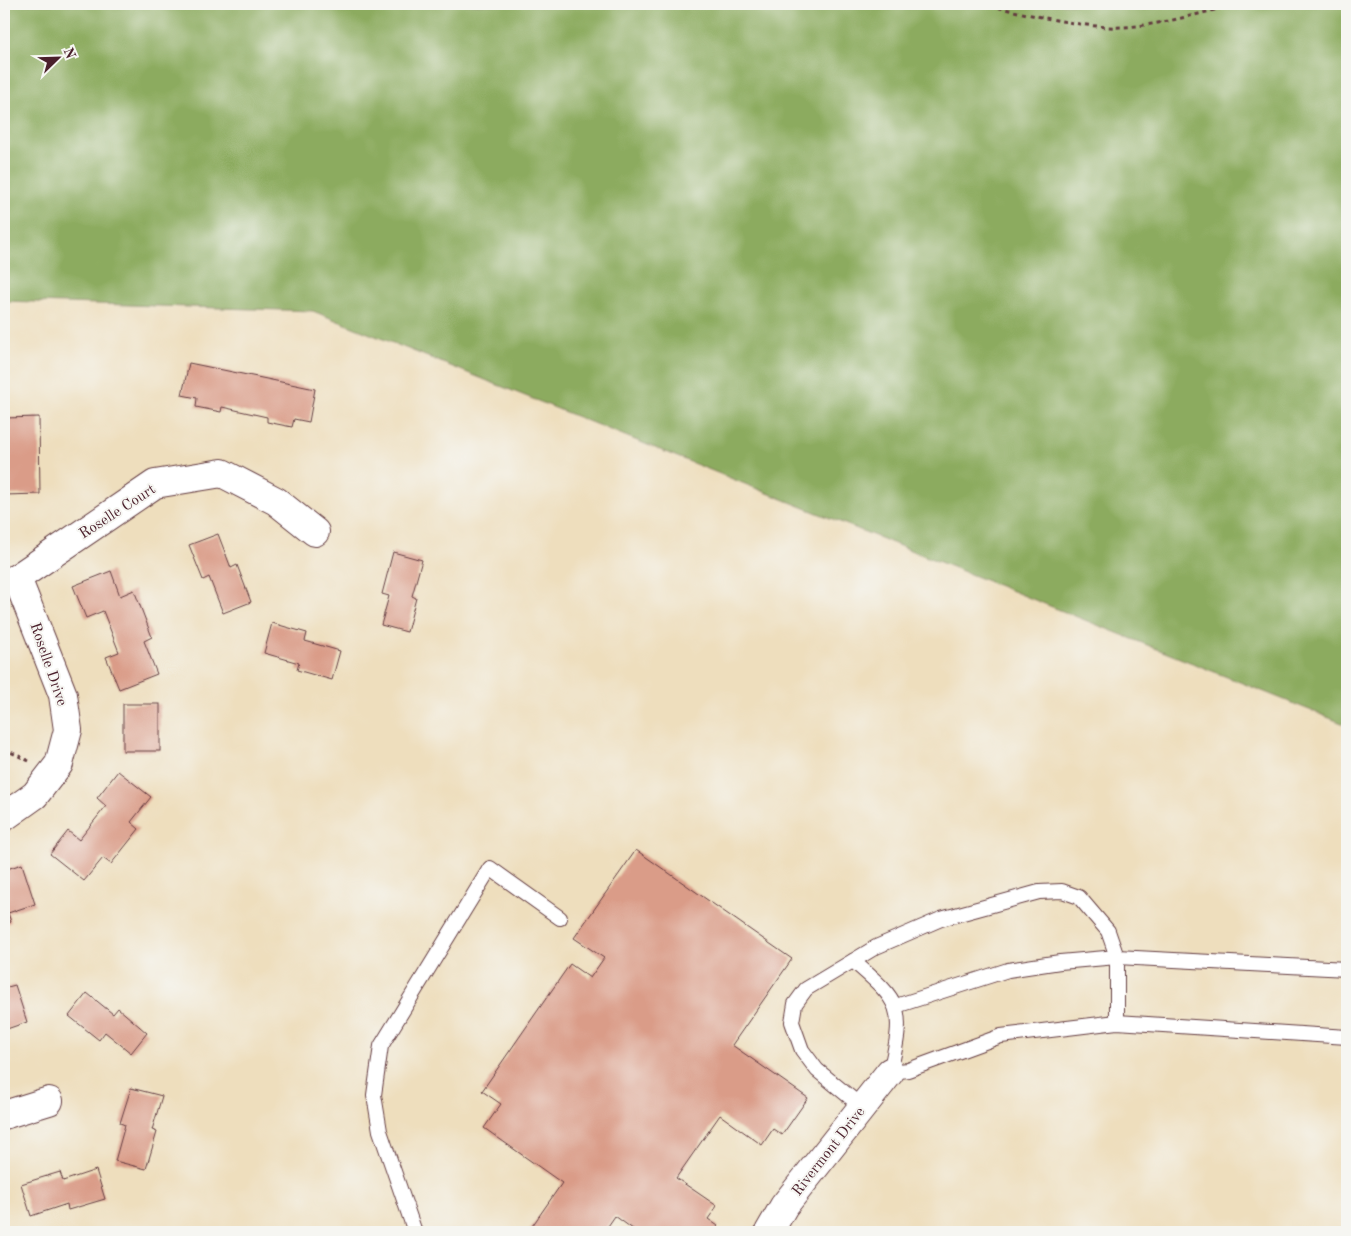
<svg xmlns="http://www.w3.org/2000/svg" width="1351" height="1236" font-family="'Old Standard TT',serif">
	<rect width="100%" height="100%" fill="#f6f6f2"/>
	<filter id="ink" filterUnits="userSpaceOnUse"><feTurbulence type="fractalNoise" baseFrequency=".02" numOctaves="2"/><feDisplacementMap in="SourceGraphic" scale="10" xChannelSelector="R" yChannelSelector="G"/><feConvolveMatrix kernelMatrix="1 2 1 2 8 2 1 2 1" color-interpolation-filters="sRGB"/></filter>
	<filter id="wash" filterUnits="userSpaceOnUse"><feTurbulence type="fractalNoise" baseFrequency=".0096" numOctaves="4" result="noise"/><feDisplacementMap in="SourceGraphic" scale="20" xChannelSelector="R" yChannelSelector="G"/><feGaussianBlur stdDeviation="1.12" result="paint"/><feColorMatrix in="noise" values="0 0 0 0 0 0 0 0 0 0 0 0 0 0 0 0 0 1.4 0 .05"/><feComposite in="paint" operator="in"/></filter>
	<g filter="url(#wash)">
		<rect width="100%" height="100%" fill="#eedebd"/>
		<path fill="#8cab5e" stroke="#6b6544" d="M4,4H1347V725L313,311L4,301Z"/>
		<g id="blocks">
			<g fill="#da9c88">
				<path d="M189,363L315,389L309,422L294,419L292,427L267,422V417L222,407L221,412L196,407L197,398L182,395Z"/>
				<path d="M39,417L40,494L4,495V418Z"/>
				<path d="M218,534L231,568L237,565L251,602L223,613L209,577L203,580L189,545Z"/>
				<path d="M393,552L422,560L412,596L416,598L407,632L381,625L389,596L382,594Z"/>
				<path d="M111,571L120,596L134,590L152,637L144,641L157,674L119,689L106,657L119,652L103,611L86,618L73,586Z"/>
				<path d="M272,623L307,633L305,641L340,651L332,680L297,670L299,663L264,653Z"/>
				<rect x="123" y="704" width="37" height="47"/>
				<path d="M118,771L151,797L131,822L139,829L111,864L103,858L84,881L50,854L68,831L79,840L106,806L97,798Z"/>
				<path d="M636,850L792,959L732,1045L808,1098L782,1135L773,1129L762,1145L720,1115L676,1178L717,1206L708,1219L718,1226L714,1232H637L615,1216L604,1232H528L562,1183L484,1128L501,1104L482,1091L570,964L590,978L604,958L574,938Z"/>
				<path d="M22,864L35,904L8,913L11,922L4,925V870Z"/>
				<path d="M15,985L27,1022L4,1030V988Z"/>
				<path d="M87,993L113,1014L118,1008L147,1033L131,1053L105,1032L99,1040L69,1016Z"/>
				<path d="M131,1088L162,1096L152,1130L157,1132L146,1169L115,1161L125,1125L120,1123Z"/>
				<path d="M96,1170L105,1199L68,1210L67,1204L31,1216L21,1184L60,1172L63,1181Z"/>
			</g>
		</g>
	</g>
	<g filter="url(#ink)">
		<use href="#blocks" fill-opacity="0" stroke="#633c41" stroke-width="1"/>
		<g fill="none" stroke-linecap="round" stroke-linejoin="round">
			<defs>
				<g id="service">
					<path d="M853,961C902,1003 905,1008 890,1072L908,1070L1001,1036L1117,1022L1347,1037"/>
					<path d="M896,1006L1008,970L1060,962L1117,957L1347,969"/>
					<path d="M862,1107L817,1070L802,1050L792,1022L795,1004L806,989L876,947L941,919L1039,892L1062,891L1079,897L1108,931L1117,957V1022"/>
					<path d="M415,1232L380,1131L374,1095L381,1046L490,868L560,918"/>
				</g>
				<g id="minor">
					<path d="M4,583L17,578L155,484L222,473L276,501L315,532"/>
					<path d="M4,817L35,795L59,764L68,730L63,695L17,578"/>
					<path d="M4,1115L49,1101"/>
					<path d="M769,1232L784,1206L890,1072"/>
				</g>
			</defs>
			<use href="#service" stroke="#633c41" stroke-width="16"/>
			<use href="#minor" stroke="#633c41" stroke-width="30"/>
			<g stroke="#633c41" stroke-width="3" stroke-dasharray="4 4" stroke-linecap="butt">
				<path d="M933,4H940"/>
				<path d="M983,4C1023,13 1066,24 1107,27C1150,29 1196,14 1238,4"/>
				<path d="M4,749L29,761"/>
			</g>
			<use href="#service" stroke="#fff" stroke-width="14"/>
			<use href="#minor" stroke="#fff" stroke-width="28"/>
		</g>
	</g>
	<g text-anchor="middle" stroke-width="4" stroke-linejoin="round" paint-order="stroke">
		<g font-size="15" fill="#4a1f2b" stroke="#f6f6f2">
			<text transform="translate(117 511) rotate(-33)" y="5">Roselle Court</text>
			<text transform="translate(49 664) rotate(71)" y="5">Roselle Drive</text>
			<text transform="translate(828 1151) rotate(-52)" y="5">Rivermont Drive</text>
		</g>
	</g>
	<rect width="1351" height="1236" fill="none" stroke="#f6f6f2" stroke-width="20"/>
	<g transform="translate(58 58) rotate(67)" stroke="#f6f6f2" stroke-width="4" paint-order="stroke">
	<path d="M0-4L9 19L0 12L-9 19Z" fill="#4a1f2b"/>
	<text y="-8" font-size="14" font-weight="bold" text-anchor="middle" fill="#4a1f2b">N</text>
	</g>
</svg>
